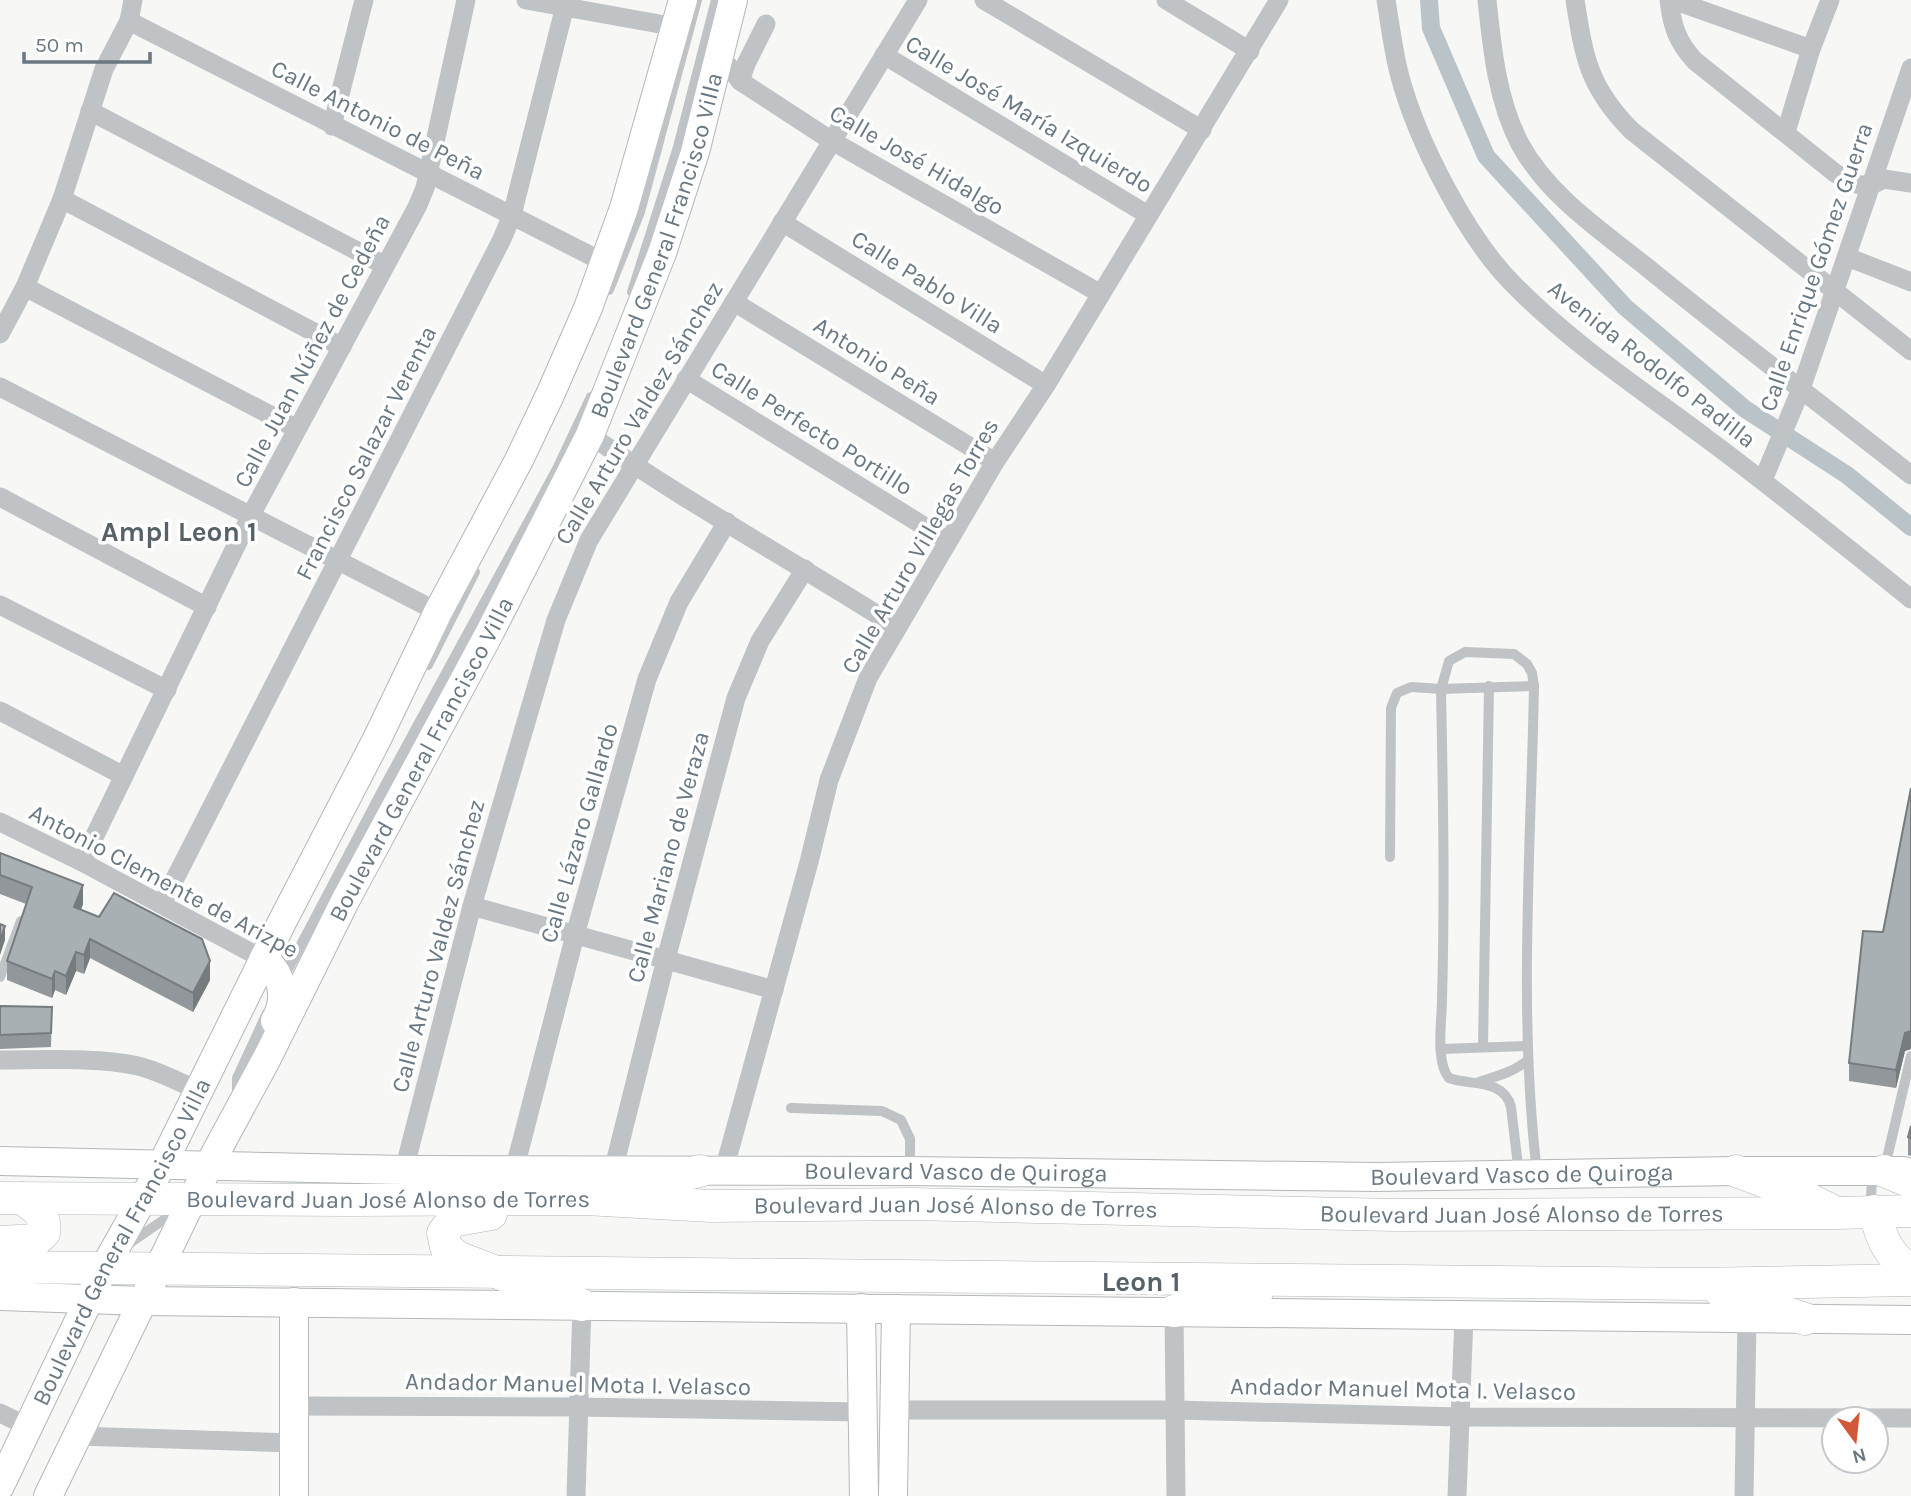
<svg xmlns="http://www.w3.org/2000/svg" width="1911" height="1496" font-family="Karla,sans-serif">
	<rect width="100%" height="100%" fill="#f7f7f5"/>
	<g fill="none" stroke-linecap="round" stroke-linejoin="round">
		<path stroke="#bac4c8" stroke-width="18" d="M1429,0L1431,28L1486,156L1625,307L1745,409L1847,475L1911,527"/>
		<defs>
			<g id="secondary">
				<path d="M264,958C283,976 288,998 275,1021"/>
				<path id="s1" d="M0,1161L404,1170L910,1171L1377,1177L1736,1171H1904"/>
				<path d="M0,1296L143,1301L1911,1320"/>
				<path d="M861,1308L864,1496"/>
				<path id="s2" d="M0,1486L104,1268L162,1165L282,922L377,739L438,612L519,460L550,395L588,308L624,208L683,0"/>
				<path id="s3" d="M48,1496L208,1167L266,1060L344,903L490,632L590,435L662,253L695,152L733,0"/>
				<path d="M294,1496V1302"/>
				<path d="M893,1496L896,1309"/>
			</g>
			<g id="primary">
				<path d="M1736,1171L1801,1195L1831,1210"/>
				<path d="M1884,1171L1911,1182"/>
				<path d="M617,1191L700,1171"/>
				<path id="s4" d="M0,1198L349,1200L586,1199L711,1206L912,1204L1394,1215L1838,1213L1911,1211"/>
				<path d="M1875,1211C1881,1240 1888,1254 1911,1272"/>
				<path d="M491,1214L452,1221L443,1233L446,1247L457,1257L582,1305"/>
				<path d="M0,1242L36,1240L44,1233C47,1215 35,1207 21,1198"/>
				<path d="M0,1267L1699,1284L1911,1280"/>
				<path d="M1720,1291L1805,1319"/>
				<path d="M1174,1311L1258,1290"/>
			</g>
		</defs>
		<use href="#secondary" stroke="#b1b7ba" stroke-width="30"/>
		<use href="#primary" stroke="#b2b7ba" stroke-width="33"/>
		<g stroke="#bfc3c6" stroke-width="10">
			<path d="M609,290L640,212L697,0"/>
			<path d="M632,292L678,147L716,0"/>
			<path d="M428,665L475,572"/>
			<path d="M1390,857L1391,708L1397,693L1411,687L1441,689L1534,686"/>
			<path d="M0,977L21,921"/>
			<path d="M284,977L383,789L557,469L591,397"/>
			<path d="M1483,1047L1489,686"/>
			<path d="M1441,1049L1528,1046"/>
			<path d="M1479,1082C1497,1076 1514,1072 1528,1060"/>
			<path d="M237,1096V1078L267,1013"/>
			<path d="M791,1108L882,1111L901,1120L910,1139V1170"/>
			<path d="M1519,1174L1511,1107C1504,1078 1470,1086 1449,1078C1435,1062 1442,1020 1442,999C1445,896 1443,792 1441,689L1449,661L1465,652L1514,654L1527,664L1532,673L1534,686C1531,848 1518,1012 1537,1173"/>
			<path d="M1874,1207L1871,1196L1872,1181L1884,1171L1911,1056"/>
			<path d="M127,1245L178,1210"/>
		</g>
		<g stroke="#bfc3c6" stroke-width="19">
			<path d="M526,0L676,27"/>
			<path d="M984,0L1202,130"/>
			<path d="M1166,0L1250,51"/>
			<path d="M1386,0C1390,24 1393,49 1399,73C1416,139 1467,239 1515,286C1572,344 1641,389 1706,438C1776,490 1843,544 1911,599"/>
			<path d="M1487,0C1492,48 1497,100 1520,144C1548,196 1603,232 1649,269C1735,339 1823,406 1911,475"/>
			<path d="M1575,0C1584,58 1589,88 1632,131L1911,351"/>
			<path d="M1669,0C1672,25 1677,42 1695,61L1835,173L1852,183L1861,185H1871L1884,179L1911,183"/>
			<path d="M1673,0L1811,49"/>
			<path d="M129,21L605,263"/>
			<path d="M720,55L740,81L832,141L1101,294"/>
			<path d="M884,55L1148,215"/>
			<path d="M740,81L746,64L766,24"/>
			<path d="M90,111L384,265"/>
			<path d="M332,126L364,0"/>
			<path d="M1786,132L1811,49L1830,0"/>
			<path d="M62,199L342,347"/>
			<path d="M782,222L1046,385"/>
			<path d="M1847,257L1911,282"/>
			<path d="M25,287L297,429"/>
			<path d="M734,302L995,462"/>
			<path d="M0,334L25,287L62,199L104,69L129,21L133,0"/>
			<path d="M686,379L948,541"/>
			<path d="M0,387L438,612"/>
			<path d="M590,435C689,504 795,562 897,627"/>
			<path d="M1763,480L1801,389L1911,68"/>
			<path d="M0,497L207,607"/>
			<path d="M0,605L167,690"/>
			<path d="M0,711L124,776"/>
			<path d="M0,822L82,862L274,965"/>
			<path d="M82,862L251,515L417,207L425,188L466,0"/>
			<path d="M162,904L502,239L512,215L565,6"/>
			<path d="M472,906L774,990"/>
			<path d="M0,1060C40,1060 100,1057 138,1066C159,1071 179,1082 199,1091"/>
			<path d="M404,1170L472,906L556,620L589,540L918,0"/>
			<path d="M724,1170L809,862L829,780L868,678L995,462L1046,385L1279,0"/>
			<path d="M514,1171L575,935L647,679L679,602L727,522"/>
			<path d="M613,1171L666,959L736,698L760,641L805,569"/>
			<path d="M1174,1311L1176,1496"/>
			<path d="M294,1406L577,1407L862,1412"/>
			<path d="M894,1410H1175L1460,1417L1911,1418"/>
			<path d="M0,1413L29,1427"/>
			<path d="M78,1436L294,1443"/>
			<path d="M576,1496L582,1305"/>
			<path d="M1457,1496L1464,1317"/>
			<path d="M1744,1496L1747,1319"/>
		</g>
		<use href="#secondary" stroke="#fff" stroke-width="28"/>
		<use href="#primary" stroke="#fff" stroke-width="32"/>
	</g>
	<g fill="#91979b">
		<path d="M1911,788V1049L1905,1051L1896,1088L1849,1081V1063L1883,932Z"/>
		<path d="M0,853L83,904L81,910L210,980L193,1012L90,958L84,974L76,971L66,995L55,990L52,998L7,980V961L26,904L0,894Z"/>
		<path d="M0,1006L52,1007L51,1047L0,1049Z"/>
		<path d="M1911,1126V1156L1908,1155V1137Z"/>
	</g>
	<g fill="#767b7e">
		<path d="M83,885V904L74,926V907Z"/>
		<path d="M5,926V940L0,955V941Z"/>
		<path d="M90,939V958L84,974V955Z"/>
		<path d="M76,952V971L66,995V976Z"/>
		<path d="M210,961V980L193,1012V993Z"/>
		<path d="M55,971V990L52,998V979Z"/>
		<path d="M1911,1031V1049L1905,1051L1896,1088V1070L1905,1033Z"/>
	</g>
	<g fill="#a9b0b4" stroke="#767b7e" stroke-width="2">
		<path d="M1911,788V1031L1905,1033L1896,1070L1849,1063L1863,931L1883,932Z"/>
		<path d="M0,853L83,885L74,907L99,917L114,893L202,939L210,961L193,993L90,939L84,955L76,952L66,976L55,971L52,979L7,961L32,887L0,875Z"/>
		<path d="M0,924L5,926L0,941Z"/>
		<path d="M0,1006L52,1007L51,1033L0,1035Z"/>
		<path d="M1911,1126V1138L1908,1137Z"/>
	</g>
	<g text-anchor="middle" stroke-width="7" stroke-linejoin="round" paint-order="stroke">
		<g font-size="24" fill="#697882" stroke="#fff">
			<text transform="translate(1029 114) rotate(31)" y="8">Calle José María Izquierdo</text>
			<text transform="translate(378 120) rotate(27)" y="8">Calle Antonio de Peña</text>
			<text transform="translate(917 160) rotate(30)" y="8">Calle José Hidalgo</text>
			<text dy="8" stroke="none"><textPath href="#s3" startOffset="1393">Boulevard General Francisco Villa</textPath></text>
			<text transform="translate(1816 267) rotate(-71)" y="8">Calle Enrique Gómez Guerra</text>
			<text transform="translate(927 282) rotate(32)" y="8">Calle Pablo Villa</text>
			<text transform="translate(312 351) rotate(-62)" y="8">Calle Juan Núñez de Cedeña</text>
			<text transform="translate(877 361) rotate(32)" y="8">Antonio Peña</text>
			<text transform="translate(1652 364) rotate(38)" y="8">Avenida Rodolfo Padilla</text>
			<text transform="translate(639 413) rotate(-59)" y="8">Calle Arturo Valdez Sánchez</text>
			<text transform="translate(812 428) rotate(32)" y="8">Calle Perfecto Portillo</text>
			<text transform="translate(366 453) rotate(-63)" y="8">Francisco Salazar Verenta</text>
			<text transform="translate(920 546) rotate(-60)" y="8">Calle Arturo Villegas Torres</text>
			<text dy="8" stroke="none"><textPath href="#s3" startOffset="826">Boulevard General Francisco Villa</textPath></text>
			<text transform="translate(579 833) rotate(-74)" y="8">Calle Lázaro Gallardo</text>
			<text transform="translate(668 857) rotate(-75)" y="8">Calle Mariano de Veraza</text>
			<text transform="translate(164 881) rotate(28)" y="8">Antonio Clemente de Arizpe</text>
			<text transform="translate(438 946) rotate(-75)" y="8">Calle Arturo Valdez Sánchez</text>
			<text dy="8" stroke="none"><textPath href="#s1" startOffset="956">Boulevard Vasco de Quiroga</textPath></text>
			<text dy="8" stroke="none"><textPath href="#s1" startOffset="1522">Boulevard Vasco de Quiroga</textPath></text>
			<text dy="8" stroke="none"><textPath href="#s4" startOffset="388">Boulevard Juan José Alonso de Torres</textPath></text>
			<text dy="8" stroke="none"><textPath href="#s4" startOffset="956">Boulevard Juan José Alonso de Torres</textPath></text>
			<text dy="8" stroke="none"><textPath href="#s4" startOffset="1522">Boulevard Juan José Alonso de Torres</textPath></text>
			<text dy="8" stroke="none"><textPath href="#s2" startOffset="273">Boulevard General Francisco Villa</textPath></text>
			<text transform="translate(578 1384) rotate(1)" y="8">Andador Manuel Mota I. Velasco</text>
			<text transform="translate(1403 1389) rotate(1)" y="8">Andador Manuel Mota I. Velasco</text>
		</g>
		<g font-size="28" font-weight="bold" fill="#566168" stroke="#fff">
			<text x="179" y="541">Ampl Leon 1</text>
			<text x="1141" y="1291">Leon 1</text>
		</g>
	</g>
	<g transform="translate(1855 1440) rotate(165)"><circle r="33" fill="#ffffff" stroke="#c3c9cd" stroke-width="2"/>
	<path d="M0-5L12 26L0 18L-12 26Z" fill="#d2583a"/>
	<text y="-10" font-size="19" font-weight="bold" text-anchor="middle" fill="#697882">N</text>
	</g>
	<path d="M24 52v10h126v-10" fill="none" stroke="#697882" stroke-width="3.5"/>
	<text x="35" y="52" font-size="21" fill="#697882" stroke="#ffffff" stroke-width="5" paint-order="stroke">50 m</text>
</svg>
